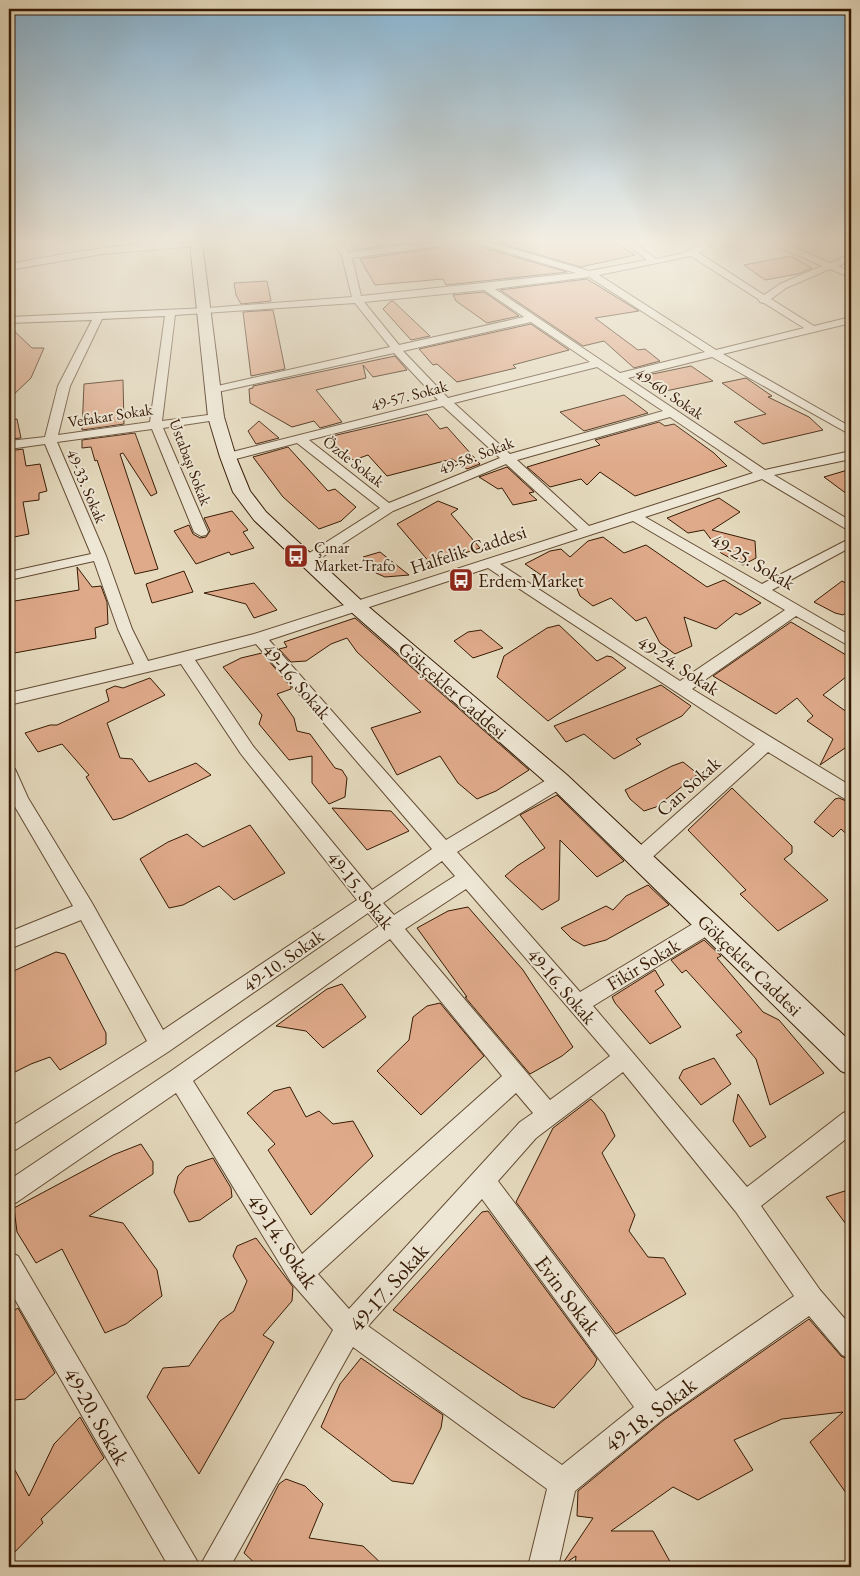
<svg xmlns="http://www.w3.org/2000/svg" width="860" height="1576" font-family="'EB Garamond',serif">
	<rect width="100%" height="100%" fill="#e5dabe"/>
	<filter id="stains"><feTurbulence type="fractalNoise" baseFrequency=".004" numOctaves="4"/><feColorMatrix values="0 0 0 0 .2 0 0 0 0 .09 0 0 0 0 .02 0 0 0 .5 -.17"/></filter>
	<radialGradient id="worn" r=".72"><stop offset=".6" stop-color="#630" stop-opacity="0"/><stop offset="1" stop-color="#630" stop-opacity=".3"/></radialGradient>
	<g fill="#dfaa8a" stroke="#361a04">
		<path d="M350,243H410L354,250Z"/>
		<path d="M445,243H479L481,247L567,272L446,285L443,279L375,285L360,259L439,248Z"/>
		<path d="M499,243H615L635,255L581,267Z"/>
		<path d="M791,256L812,268L798,274L765,280L744,265Z"/>
		<path d="M587,279L639,311L595,318L638,350L645,349L660,361L634,368L604,341L583,346L500,290Z"/>
		<path d="M267,281L271,301L241,304L236,295L234,283Z"/>
		<path d="M484,292L519,316L487,323L456,301L453,295Z"/>
		<path d="M391,301H393L430,336L411,340L383,309Z"/>
		<path d="M273,310L285,369L251,376L243,312Z"/>
		<path d="M531,324L569,350L513,365L516,368L457,382L437,364L433,365L419,349Z"/>
		<path d="M9,326L32,348H44L31,378L9,399Z"/>
		<path d="M395,356L407,370L373,377L363,365L366,378L316,390L342,422L320,428L314,421L292,427L250,403L249,389L253,388V386Z"/>
		<path d="M691,366L713,381L661,392L643,376Z"/>
		<path d="M746,378L772,396L768,397L809,417L823,430L763,444L734,422L766,414L722,383Z"/>
		<path d="M123,380L124,424L82,430L84,384Z"/>
		<path d="M624,395L648,413L584,431L560,412Z"/>
		<path d="M427,414L440,429L447,427L480,464L467,469L452,459L387,476L368,455L354,460L344,456L328,437Z"/>
		<path d="M17,419L21,438L9,439V420Z"/>
		<path d="M259,421L279,438L256,444L248,431Z"/>
		<path d="M659,422L665,426L674,424L714,453L727,466L635,496L600,472L587,485L581,479L550,487L527,467L600,445L595,440Z"/>
		<path d="M135,433L157,493L151,496L123,453L120,454L158,569L135,574L97,460L95,461L91,447L82,448V440Z"/>
		<path d="M288,447L328,491L335,489L356,507L341,521L319,529L283,497L253,457Z"/>
		<path d="M23,449L26,466L40,464L47,491L39,493V500L23,502L29,534L9,538V451Z"/>
		<path d="M507,467L534,492L529,493L537,500L513,505L502,488L498,489L479,477Z"/>
		<path d="M851,469V497L824,477Z"/>
		<path d="M719,498L740,512L712,530L755,541L756,558L743,565L721,553L704,530L688,533L667,518Z"/>
		<path d="M438,501L458,509L451,514L480,548L431,564L397,524Z"/>
		<path d="M232,511L248,530L243,532L254,548L231,555L229,552L196,564L174,531L189,525L193,534L200,538L206,537L210,531L204,518Z"/>
		<path d="M603,537L624,553L646,545L707,587L724,580L761,603L740,615L736,613L716,629L684,617L692,646L675,654L660,643L646,617L636,621L611,598L593,606L580,596L573,579L557,586L525,564L550,551L561,549L570,557L588,541Z"/>
		<path d="M380,552L409,575L385,577L376,573L363,557Z"/>
		<path d="M77,567L92,587L101,586L107,602L108,624L95,628L96,638L9,654V602L79,590Z"/>
		<path d="M184,571L193,592L152,603L146,584Z"/>
		<path d="M842,581L851,586V609L843,615L835,613L814,602Z"/>
		<path d="M254,583L277,610L254,618L246,604L204,593Z"/>
		<path d="M355,618L529,770L496,791L477,799L458,783L440,756L397,775L371,728L421,712L357,652L347,638L331,644L306,661L291,662L279,649L287,647L284,642Z"/>
		<path d="M791,622L851,658V673L823,695L851,715V744L820,765L833,739L807,721L813,716L797,698L776,714L713,676Z"/>
		<path d="M559,625L597,661L607,656L612,657L626,668L548,721L497,677L504,656L547,628Z"/>
		<path d="M481,630L503,648L473,658L454,641L468,632Z"/>
		<path d="M262,653L291,687V689L277,694L294,718L297,731L310,734L335,768L342,770L347,778L345,797L329,804L312,783V756L289,760L259,724L262,715L223,667L241,658Z"/>
		<path d="M150,678L165,695L107,723L120,758L132,759L149,782L196,763L211,775L122,818L113,820L86,777L89,775L62,744L38,752L25,733L50,725H57L109,701L106,690L115,686L123,688Z"/>
		<path d="M661,685L691,706L682,716L636,739L641,744L614,759L584,734L566,742L554,726Z"/>
		<path d="M683,762L698,774L656,807L644,811L630,799L625,790L672,766Z"/>
		<path d="M732,788L792,846V853L784,859L828,900L778,931L740,894L746,890L688,830Z"/>
		<path d="M557,795L624,861L597,877L560,840L559,900L542,910L505,876L517,866L545,848L520,815Z"/>
		<path d="M839,798L851,803V838L841,829L833,837L814,822L835,799Z"/>
		<path d="M332,808L391,811L409,831L367,850Z"/>
		<path d="M250,825L285,873L234,900L219,886L183,905L169,908L140,859L168,842L187,834L203,847Z"/>
		<path d="M648,885L669,905L606,940L584,946L572,939L561,928L606,906L613,910L626,896Z"/>
		<path d="M468,907L523,970L573,1047L562,1056L530,1074L465,997H467L417,928L448,911Z"/>
		<path d="M704,940L721,956L717,958L763,1012L779,1020L824,1073L770,1105L756,1059L736,1035L742,1032L686,970L682,973L671,960Z"/>
		<path d="M56,952L65,954L106,1033V1044L60,1070L50,1057L31,1064L9,1075V973Z"/>
		<path d="M655,970L664,985L655,991L681,1027L650,1044L615,1003L612,997Z"/>
		<path d="M342,984L366,1017L323,1048L306,1031L276,1026L327,989Z"/>
		<path d="M440,1003L484,1056L421,1115L377,1071L409,1040L413,1017L427,1006Z"/>
		<path d="M714,1058L731,1084L701,1105L679,1078L683,1070Z"/>
		<path d="M290,1087L306,1117L319,1111L333,1124L353,1121L373,1156L311,1215L268,1150L275,1144L247,1113L274,1091Z"/>
		<path d="M738,1094L766,1137L750,1147L733,1121Z"/>
		<path d="M591,1099L604,1113L615,1136L602,1153L635,1215L629,1231L648,1257L664,1258L686,1294L616,1334L516,1202L553,1128Z"/>
		<path d="M141,1144L153,1162V1174L89,1216L123,1223L157,1270L162,1296L126,1324L105,1333L62,1249L36,1263L17,1232L14,1208L113,1155Z"/>
		<path d="M213,1158L231,1188L232,1197L200,1220L189,1222L174,1192L178,1176L186,1167Z"/>
		<path d="M851,1189V1231L826,1197Z"/>
		<path d="M488,1211L597,1359L594,1366L554,1408L522,1397L393,1310L482,1212Z"/>
		<path d="M256,1238L293,1287L292,1301L263,1335L274,1342L199,1474L147,1397L163,1368L189,1366L220,1321L234,1311L247,1281L233,1256L237,1246Z"/>
		<path d="M18,1308L55,1373L25,1399L14,1400L9,1389V1314Z"/>
		<path d="M809,1319L841,1356L851,1361V1500L810,1442L843,1412L782,1419L734,1440L753,1470L698,1500L673,1487L611,1531H653L673,1567H575L576,1556L564,1564L563,1563L593,1518L577,1516L578,1491L664,1420Z"/>
		<path d="M361,1358L443,1415L441,1428L413,1484L392,1481L321,1427L340,1384Z"/>
		<path d="M80,1417L104,1458L41,1519L43,1523L9,1558V1459L29,1496L54,1444Z"/>
		<path d="M286,1479L305,1486L323,1504L309,1538L363,1546L385,1567H259L244,1553L279,1484Z"/>
	</g>
	<g fill="none" stroke-linecap="round" stroke-linejoin="round">
		<defs>
			<g id="street">
				<path d="M156,243H200L196,246L102,254L9,270V264C57,255 106,246 156,243Z"/>
				<path d="M334,243H342L349,253L422,243H443L439,246L352,258L361,296L576,273L482,245L481,243H493L589,271L647,260L626,243H635L656,259L683,253L705,243H715L699,253L764,295L780,284L822,266L774,245L773,243H784L830,263L851,254V260L838,266L851,272V278L830,269L786,288L771,299L814,326L851,317V323L723,354L851,427V435L712,357L628,378L765,470L851,451V459L774,475L851,521V530L846,529L762,479L645,517L762,584L851,538V547L772,590L851,636V647L796,616L692,689L851,786V801L845,799L768,752L646,863L639,865L632,863L630,858L632,853L755,744L488,568L269,640L446,840L553,776L559,774L565,776L568,781L565,786L457,852L580,992L701,919L708,917L715,919L718,925L715,931L593,1006L747,1187L843,1113L851,1110V1135L761,1206L820,1290L851,1326V1359L842,1355L809,1316L663,1419L575,1491L558,1567H528L547,1489L353,1347L230,1567H169L9,1289V1252L18,1256L200,1566L333,1330L291,1282L176,1093L17,1202L9,1206V1180L171,1071L379,926L368,913L168,1052L17,1149L9,1152V1128L147,1041L81,920L9,949V932L73,906L11,800L9,794V768L15,769L28,798L92,903L163,1030L357,900L241,754L181,664L9,705V693L134,664L118,629L94,561L9,580V572L91,554L45,444L9,449V441L45,437L58,386L92,320L9,323V317L208,308L352,297L342,256ZM691,256L758,299L760,302L764,303L804,328L716,350L599,275ZM589,277L705,352L620,373L495,289ZM484,290L524,317L399,345L364,302ZM355,303L390,347L213,387L207,390L213,393L394,353L438,400L224,454L222,457L228,461L297,443L380,508L303,557L301,560L303,563H313L393,511L506,464L578,530L254,634L148,661L132,629L106,556L57,442L152,429L194,532L201,536L206,535L208,532L163,428L216,420L222,417L216,414L162,421L175,315ZM165,316L150,422L58,435L70,386L102,319ZM531,322L590,362L448,398L403,351ZM597,367L663,411L510,454L454,403ZM443,406L500,458L389,503L309,440ZM670,417L753,473L589,526L517,460ZM633,521L785,610L680,681L500,564ZM256,644L432,849L372,890L253,746L195,660ZM442,861L455,876L394,915L383,903ZM466,889L610,1056L550,1100L405,929ZM390,939L502,1076L302,1254L193,1081ZM623,1072L736,1212L794,1296L656,1391L498,1181L536,1138ZM516,1093L533,1113L520,1122L349,1309L318,1274ZM482,1199L634,1407L562,1465L368,1326Z"/>
			</g>
			<path id="secondary" d="M190,243H202L224,417L236,457L250,491L266,512L364,603L567,775L851,1042V1075L841,1071L551,787L350,611L254,520L233,492L220,457L208,417Z"/>
		</defs>
		<use href="#street" stroke="#624a32" stroke-width="2"/>
		<use href="#secondary" stroke="#361a04" stroke-width="2"/>
		<use href="#street" fill="#eee7d5" fill-rule="evenodd"/>
		<use href="#secondary" fill="#eee7d5" fill-rule="evenodd"/>
	</g>
	<linearGradient id="sky" x2="0" y2="1"><stop stop-color="#88b6d5"/><stop offset="0.52" stop-color="#f3eee2"/><stop offset="1" stop-color="#f3eee2" stop-opacity="0"/></linearGradient>
	<rect width="860" height="463" fill="url(#sky)"/>
	<defs>
		<symbol id="bus-square" viewBox="-11 -11 22 22"><rect x="-9" y="-9" width="18" height="18" rx="4" fill="#8f2418" stroke="#eee7d5"/><path d="M-5-6H5V4H4V6H2V4H-2V6H-4V4H-5ZM-3.5-4V0h7V-4ZM-3.5 1.2v1.5H-2V1.2ZM2 1.2v1.5H3.5V1.2Z" fill="#fff"/></symbol>
	</defs>
	<g fill-rule="evenodd">
		<use href="#bus-square" x="282" y="542" width="28" height="28"/>
		<use href="#bus-square" x="447" y="566" width="28" height="28"/>
	</g>
	<g text-anchor="middle" stroke-width="4" stroke-linejoin="round" paint-order="stroke">
		<g font-size="16" fill="#361a04" stroke="#eee7d5">
			<text transform="translate(670 393) rotate(34)" y="6">49-60. Sokak</text>
			<text transform="translate(409 395) rotate(-15)" y="6">49-57. Sokak</text>
			<text transform="translate(110 415) rotate(-9)" y="6">Vefakar Sokak</text>
			<text transform="translate(476 455) rotate(-21)" y="6">49-58. Sokak</text>
			<text transform="translate(354 461) rotate(38)" y="6">Özde Sokak</text>
			<text transform="translate(191 462) rotate(69)" y="6">Ustabaşı Sokak</text>
			<text transform="translate(87 486) rotate(67)" y="6">49-33. Sokak</text>
		</g>
		<g font-size="16" fill="#361a04" stroke="#eee7d5" text-anchor="start">
			<text x="314" y="553">Çınar<tspan x="314" dy="18">Market-Trafo</tspan></text>
		</g>
		<g font-size="19" fill="#361a04" stroke="#eee7d5">
			<text transform="translate(468 549) rotate(-18)" y="7">Halfelik Caddesi</text>
			<text transform="translate(753 561) rotate(30)" y="7">49-25. Sokak</text>
			<text transform="translate(679 665) rotate(33)" y="7">49-24. Sokak</text>
			<text transform="translate(297 681) rotate(49)" y="7">49-16. Sokak</text>
			<text transform="translate(453 690) rotate(41)" y="7">Gökçekler Caddesi</text>
			<text transform="translate(688 786) rotate(-42)" y="7">Can Sokak</text>
			<text transform="translate(361 890) rotate(51)" y="7">49-15. Sokak</text>
			<text transform="translate(283 960) rotate(-35)" y="7">49-10. Sokak</text>
			<text transform="translate(643 964) rotate(-31)" y="7">Fikir Sokak</text>
			<text transform="translate(750 965) rotate(44)" y="7">Gökçekler Caddesi</text>
			<text transform="translate(562 986) rotate(49)" y="7">49-16. Sokak</text>
		</g>
		<g font-size="19" fill="#361a04" stroke="#eee7d5" text-anchor="start">
			<text x="478" y="587">Erdem Market</text>
		</g>
		<g font-size="22" fill="#361a04" stroke="#eee7d5">
			<text transform="translate(283 1241) rotate(56)" y="8">49-14. Sokak</text>
			<text transform="translate(388 1287) rotate(-49)" y="8">49-17. Sokak</text>
			<text transform="translate(568 1295) rotate(53)" y="8">Evin Sokak</text>
			<text transform="translate(650 1414) rotate(-37)" y="8">49-18. Sokak</text>
			<text transform="translate(97 1416) rotate(60)" y="8">49-20. Sokak</text>
		</g>
	</g>
	<rect width="860" height="1576" fill="none" stroke="#e5dabe" stroke-width="30"/>
	<rect x="10" y="10" width="840" height="1556" fill="none" stroke="#361a04" stroke-width="2.5"/>
	<rect x="15" y="15" width="830" height="1546" fill="none" stroke="#361a04"/>
	<rect width="100%" height="100%" filter="url(#stains)"/>
	<rect width="100%" height="100%" fill="url(#worn)"/>
</svg>
